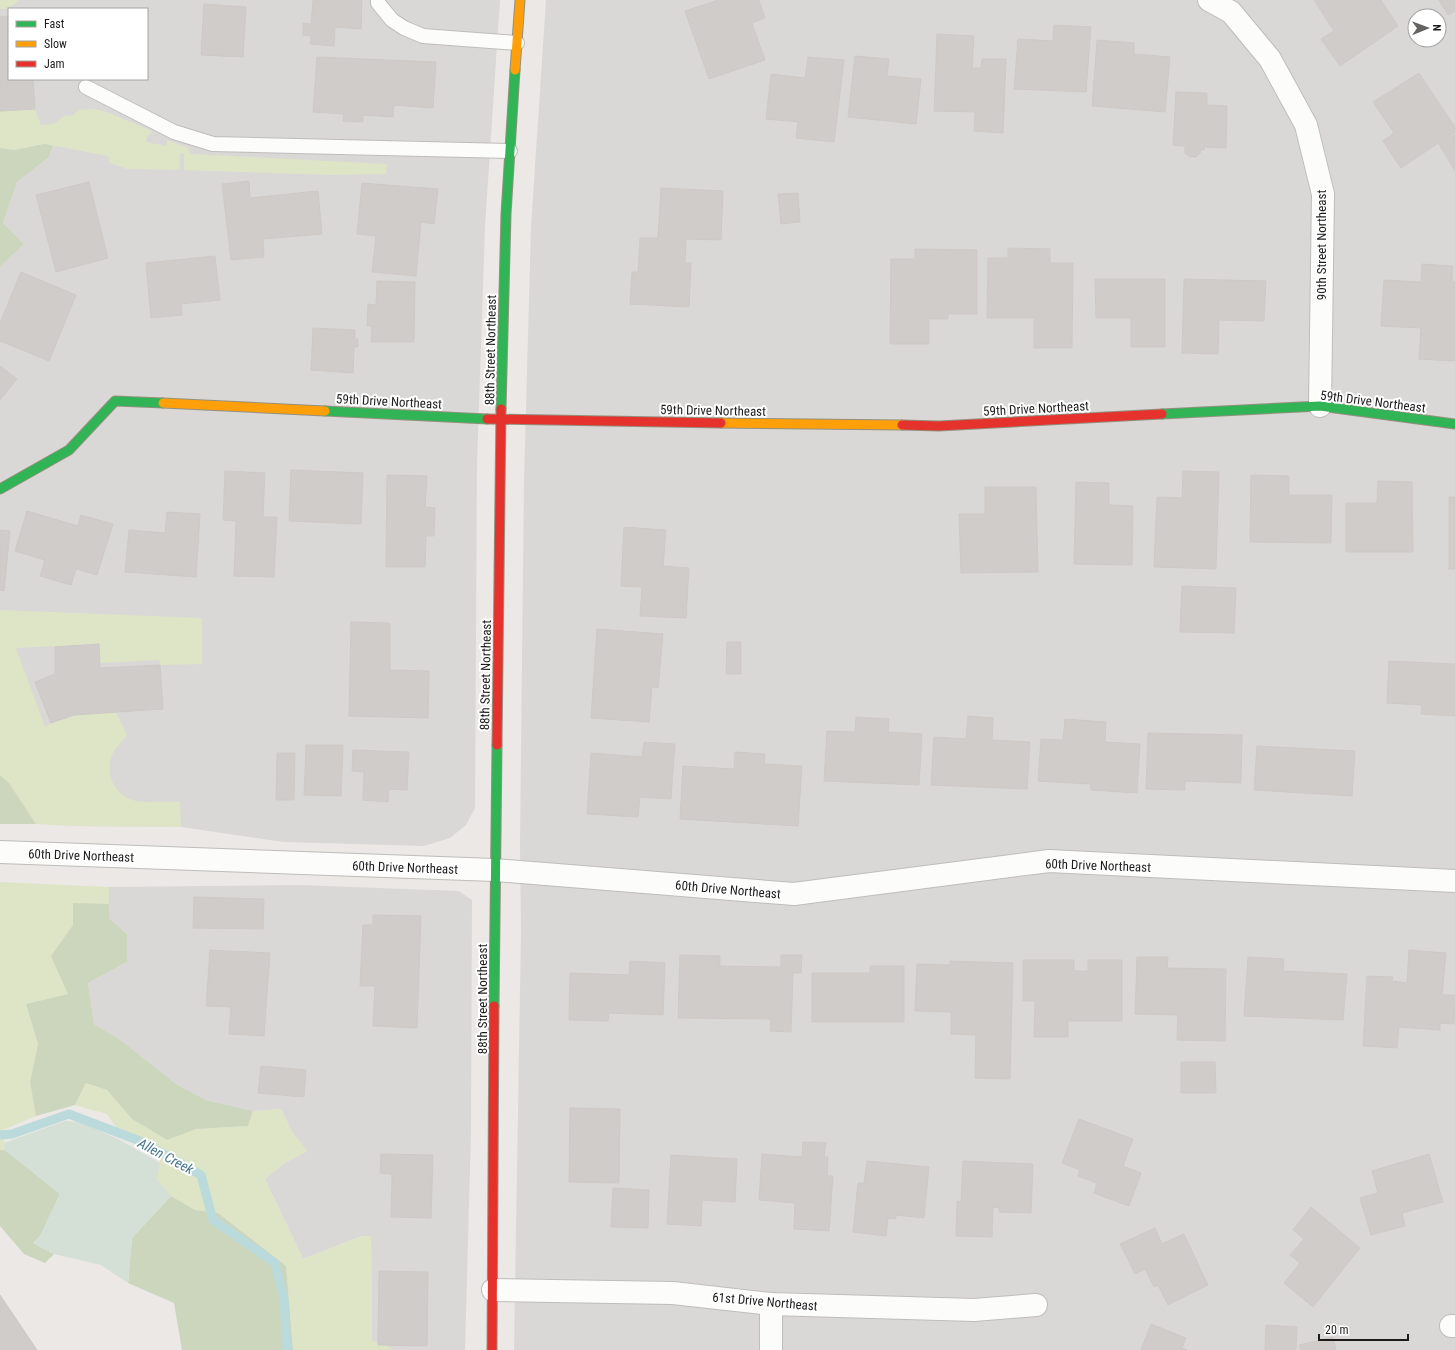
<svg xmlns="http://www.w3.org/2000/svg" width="1455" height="1350" font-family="'Roboto Condensed',sans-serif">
	<rect width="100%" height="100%" fill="#ebe8e5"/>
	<g fill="#dad8d6" fill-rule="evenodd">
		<path d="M0,0H500L485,226L477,465L475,808L466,825L450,838L424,846L284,842L181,827L72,826L0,739V267L24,244L3,223L17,182L48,158L53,146L0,148ZM9,9H147V79H9Z"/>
		<path d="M546,0H1455V1350H514L521,931L520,844L524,482L531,227ZM1415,16H1439V40H1415Z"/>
		<path d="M299,885L459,891L472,900L471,1131L465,1350H391V1348L372,1341L371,1237L362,1236L303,1259L265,1179L283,1164L307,1151L292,1132L281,1109L253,1111L206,1100L176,1084L122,1041L94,1024L88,983L127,962V934L109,918V887Z"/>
	</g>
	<g fill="#dde5c6">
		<path d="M0,0H19L8,9H0Z"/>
		<path d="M35,109L41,125L54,124L64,116L73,115L79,110L93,109L107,112L152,131L151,134L147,136L146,142L166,146L167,140L188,148L190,154L387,164L386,174L331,175L184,170V153L180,154L179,170L127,169L110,163L108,156L45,144L14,150L0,148V111Z"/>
		<path d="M0,610L202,618V664L160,665L159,660L100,663L98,644L16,648L45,727L51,723L74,715L116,712L127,735C123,741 115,748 112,755C104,774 115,796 136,801C147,803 167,801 180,802L181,827L72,826L36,824L9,783L0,775Z"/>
		<path d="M0,882L109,887V904H73V925L51,956L69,994L26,1004L38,1044L30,1082L36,1116L3,1130L5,1150H0Z"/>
		<path d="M86,1083L107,1090L132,1119L167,1140L196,1129L248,1126L253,1111L281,1109L292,1132L307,1151L283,1164L265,1179L303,1259L362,1236H371L372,1341L391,1348V1350H293L286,1266L218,1213L195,1210L171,1196L157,1180L160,1163L159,1150L116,1127L107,1114L75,1105Z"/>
	</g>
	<g fill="#cbd6bc">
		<path d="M45,144L53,146L48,158L17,182L3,223L24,244L0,267V148L14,150Z"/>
		<path d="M0,775L9,783L36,824H0Z"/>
		<path d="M73,903L109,904V918L127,934V962L88,983L94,1024L122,1041L176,1084L206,1100L253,1111L248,1126L196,1129L167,1140L132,1119L107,1090L86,1083L75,1105L36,1116L30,1082L38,1044L26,1004L68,994L51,956L73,925Z"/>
		<path d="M0,1150H5L60,1194L40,1236L33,1243L54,1254L45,1263L24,1254L0,1226Z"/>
		<path d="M171,1196L195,1210L218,1213L286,1266L293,1350H182L174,1303L128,1283L132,1238Z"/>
	</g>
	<path fill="#d4e0d6" d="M65,1121L81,1122L120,1140L160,1163L157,1180L171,1196L132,1238L128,1283L101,1265L54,1254L33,1243L40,1236L60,1194L5,1150L4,1143Z"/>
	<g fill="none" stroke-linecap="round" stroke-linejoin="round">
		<path stroke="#bbdadb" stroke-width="9" d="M0,1135L12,1134L69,1114L140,1141L201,1175L213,1220L275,1263L284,1299L287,1350"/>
	</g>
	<g fill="#d0ccca" stroke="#cec9c6">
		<path d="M313,0H362L361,29L335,27L334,46L310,44L311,36L303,35V23L311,24Z"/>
		<path d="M718,0H759L765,18L752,23L765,60L709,79L685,11Z"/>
		<path d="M1314,0H1381L1398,26L1340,66L1321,39L1334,31Z"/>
		<path d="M1439,0H1455V11L1448,15Z"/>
		<path d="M204,4L246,7L243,57L201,55Z"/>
		<path d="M9,16V79H33L35,109L0,111V17Z"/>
		<path d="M1054,25L1091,27L1086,92L1014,89L1018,39L1053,41Z"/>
		<path d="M937,34L974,36L972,68H981L982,59H1006L1003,133L974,131L975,112L934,111Z"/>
		<path d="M1097,40L1134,43V54L1170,57L1165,112L1092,106Z"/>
		<path d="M855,56L889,59L887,76L921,79L916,124L848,117Z"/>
		<path d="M317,57L436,62L433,108L394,105L393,117L363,115V122L343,121L344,114L313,112Z"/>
		<path d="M808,57L844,60L834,142L796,138L798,122L766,119L771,74L805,78Z"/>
		<path d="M1419,73L1455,127V132L1401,168L1383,141L1394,133L1373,102Z"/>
		<path d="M1176,92L1207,93V105L1227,106L1226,148L1204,147V150H1200L1201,152L1196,157H1190L1185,153V146L1173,145Z"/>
		<path d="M1455,134V171L1439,144Z"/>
		<path d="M249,181L250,198L318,191L322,234L263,239L264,257L231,260L222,184Z"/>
		<path d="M89,182L108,258L56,272L36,195Z"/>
		<path d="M362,183L438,189L434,224L421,222L416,276L372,272L376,236L357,234Z"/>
		<path d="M661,188L723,191L721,240L686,239L685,263H691L689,307L630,304L632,272H638L640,238H658Z"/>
		<path d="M798,193L800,222L781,224L778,194Z"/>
		<path d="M1008,248L1050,249V263H1073L1072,348H1034V318H987L988,258H1008Z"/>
		<path d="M915,249L977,250V314H948V319H929V344H890L891,259H915Z"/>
		<path d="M215,256L220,300L181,304L182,315L151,318L146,263Z"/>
		<path d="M1422,264L1453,266L1452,282H1455V361L1419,359L1421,328L1381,326L1384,280L1421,282Z"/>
		<path d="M21,272L76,295L49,361L0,341V323Z"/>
		<path d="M1095,279H1165V347H1131V318H1096Z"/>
		<path d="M1184,279L1266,281L1264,321L1219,320L1218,354L1182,353Z"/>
		<path d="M377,281L415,282L414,342H371L372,326H367L368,304L376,305Z"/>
		<path d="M313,328L355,330V339H358V347H354L353,373L311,370Z"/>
		<path d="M0,366L17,379L0,400Z"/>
		<path d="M291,470L363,473L361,524L289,521Z"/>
		<path d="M225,471L265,473L263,517H277L274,577L234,576L236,521L223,520Z"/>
		<path d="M1183,471L1219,472L1216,569L1154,567L1157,497L1182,498Z"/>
		<path d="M387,475L427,476L425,507L435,508L434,536H426L425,567H386Z"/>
		<path d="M1251,475L1289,476V495H1332L1331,543L1250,542Z"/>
		<path d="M1378,481L1412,482L1413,552H1346V503H1377Z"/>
		<path d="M1076,482L1109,483V505L1133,506L1132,565L1074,564Z"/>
		<path d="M985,487H1036L1038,572L961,573L959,514H985Z"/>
		<rect x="1449" y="497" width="6" height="72"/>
		<path d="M27,511L78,526L81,515L113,524L97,575L76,569L71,585L40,576L45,560L15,551Z"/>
		<path d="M167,512L200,514L196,577L125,572L129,530L165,533Z"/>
		<path d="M624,527L666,530L663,566L689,568L686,618L640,616L642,587L621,586Z"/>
		<path d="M0,530L10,531L4,591L0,590Z"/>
		<path d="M1182,586L1236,588L1234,633L1180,632Z"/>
		<path d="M351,622L390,623V670L429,671L428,718L349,716Z"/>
		<path d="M597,629L663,634L658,688L652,687L649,722L591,718Z"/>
		<path d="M727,642H741V674H726Z"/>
		<path d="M99,644L100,668L160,665L163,709L74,715L51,723L35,682L55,674V647Z"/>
		<path d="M1389,661L1455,664V716L1421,714L1422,705L1387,703Z"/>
		<path d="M968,716L993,718L992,740L1030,742L1027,789L931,785L934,737L966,739Z"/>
		<path d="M856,717L889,719L888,732L922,734L919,785L824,781L827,731L855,732Z"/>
		<path d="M1065,719L1106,722L1105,742L1140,744L1137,793L1091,790L1090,784L1038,781L1041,739L1063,740Z"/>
		<path d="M1148,733L1242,735L1241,783L1185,781V790L1146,789Z"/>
		<path d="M644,742L675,744L671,799L640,797L638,817L587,814L591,753L642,757Z"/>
		<path d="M306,745H343L341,796L304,795Z"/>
		<path d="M1257,746L1355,751L1352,796L1254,790Z"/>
		<path d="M353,750L409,752L407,790L389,789L388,802L363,800L364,772L352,771Z"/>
		<path d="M735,752L765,754L764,764L802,766L798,826L680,819L683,766L734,769Z"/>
		<path d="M277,753H295L294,800H276Z"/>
		<path d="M194,897L264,899L263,929L193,928Z"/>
		<path d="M373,915L421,916L417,1028L373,1026L375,986H360L363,925H373Z"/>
		<path d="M210,950L270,953L264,1036L229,1034L231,1007L206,1006Z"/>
		<path d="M1409,950L1446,953L1442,995H1455L1454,1024L1440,1023V1030L1399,1027L1397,1048L1363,1046L1367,976L1393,977L1392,981L1407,983Z"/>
		<path d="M680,955L720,956V966L781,967V955H802L801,973H793L791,1032L770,1031L771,1019L678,1018Z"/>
		<path d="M1137,957H1168L1167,968L1226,969L1225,1041L1177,1040L1178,1015L1135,1014Z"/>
		<path d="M1248,957L1284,959L1283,971L1347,974L1343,1020L1244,1016Z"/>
		<path d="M1023,960H1074V971H1088V960H1122V1021H1068V1037H1034L1035,1001H1023Z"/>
		<path d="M630,961L665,963L663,1015L609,1013L608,1021L569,1020L570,973L629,975Z"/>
		<path d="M950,961L1013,963L1010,1079L975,1078L976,1035L951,1034V1012L915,1011L917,964L950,965Z"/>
		<path d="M870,966H904V1022H812V973H870Z"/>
		<path d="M1181,1062H1215L1216,1093H1181Z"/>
		<path d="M261,1066L306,1070L304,1097L258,1093Z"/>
		<path d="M570,1108L620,1109L619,1183L569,1182Z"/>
		<path d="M1079,1119L1133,1139L1123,1166L1141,1173L1129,1206L1094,1193L1097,1183L1078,1176L1080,1170L1062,1163Z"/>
		<path d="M803,1142L826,1143L824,1157H828L827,1176H833L829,1231L794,1229L795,1203L759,1200L762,1154L802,1157Z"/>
		<path d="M381,1154L433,1155L431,1218L391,1217L392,1174L380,1173Z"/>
		<path d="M1429,1154L1443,1202L1402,1213L1405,1226L1371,1235L1360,1198L1378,1193L1372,1171Z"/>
		<path d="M671,1155L737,1159L735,1202L702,1200L701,1226L667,1224Z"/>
		<path d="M867,1161L929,1167L924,1218L896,1215V1219L888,1218L886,1236L853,1232L858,1183H864Z"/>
		<path d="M963,1161L1033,1164L1031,1213L999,1212V1208L993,1207L992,1237L956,1236L957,1201L961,1202Z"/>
		<path d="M613,1188L649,1190L648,1228L611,1227Z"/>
		<path d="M1311,1207L1360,1248L1313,1307L1284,1283L1300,1263L1290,1255L1304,1239L1293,1230Z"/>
		<path d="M1155,1228L1162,1244L1184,1234L1208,1285L1168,1305L1158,1285L1154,1287L1145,1269L1135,1274L1120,1244Z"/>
		<path d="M379,1271L428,1272L427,1346L378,1345Z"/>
		<path d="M0,1295L37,1350H0Z"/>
		<path d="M1151,1324L1186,1338L1182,1348L1187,1350H1141Z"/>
		<path d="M1266,1325L1297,1327L1296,1350H1265Z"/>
		<path d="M1333,1337L1336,1350H1301L1299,1345Z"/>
	</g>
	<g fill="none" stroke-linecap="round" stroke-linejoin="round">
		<defs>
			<g id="lane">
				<path d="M378,0V3L392,20L404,28L423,36L517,43"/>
				<path d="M86,87L174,132L213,144L510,151"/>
			</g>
			<g id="street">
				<path d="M1209,0L1231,12L1270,59L1306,125L1323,194L1320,406"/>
				<path d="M0,852L495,870L794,894L1049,861L1455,881"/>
				<path d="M493,1290L673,1293L771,1304L974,1310L1036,1305"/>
				<path d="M1451,1326H1455"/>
				<path d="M771,1350V1304"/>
			</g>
			<g id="fast">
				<path d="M501,409L506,214L515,70"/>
				<path d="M325,411L487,419"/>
				<path d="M1162,414L1320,406L1455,424"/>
				<path d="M0,489L69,450L115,401L163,403"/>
				<path d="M494,1006L497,745"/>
			</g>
			<g id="slow">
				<path d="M515,70L520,0"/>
				<path d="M163,403L325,411"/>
				<path d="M721,423L902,425"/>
			</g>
			<g id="jam">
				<path d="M487,419L721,423"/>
				<path d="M902,425L939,426L1162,414"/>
				<path d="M497,745L501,409"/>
				<path d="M492,1350L494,1006"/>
			</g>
		</defs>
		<use href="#lane" stroke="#bebdbb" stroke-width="16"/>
		<use href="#street" stroke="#bebdbb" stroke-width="24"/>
		<use href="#fast" stroke="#93917f" stroke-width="11"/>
		<use href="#slow" stroke="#93917f" stroke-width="11"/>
		<use href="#jam" stroke="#93917f" stroke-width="11"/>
		<use href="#lane" stroke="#fcfcfb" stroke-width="14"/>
		<use href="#street" stroke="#fcfcfb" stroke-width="22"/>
		<use href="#fast" stroke="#30b455" stroke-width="9"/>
		<use href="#slow" stroke="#ff9f0a" stroke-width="9"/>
		<use href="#jam" stroke="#e5322d" stroke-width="9"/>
	</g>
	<g text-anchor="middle" stroke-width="4" stroke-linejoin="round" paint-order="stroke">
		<g font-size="13" fill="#1c1c1c" stroke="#fff">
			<text transform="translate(1321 245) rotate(-90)" y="5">90th Street Northeast</text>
			<text transform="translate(490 350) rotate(-89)" y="5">88th Street Northeast</text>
			<text transform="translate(389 401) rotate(3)" y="5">59th Drive Northeast</text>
			<text transform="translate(1373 401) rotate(7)" y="5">59th Drive Northeast</text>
			<text transform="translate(1036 408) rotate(-3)" y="5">59th Drive Northeast</text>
			<text transform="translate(713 410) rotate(1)" y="5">59th Drive Northeast</text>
			<text transform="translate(485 675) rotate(-89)" y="5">88th Street Northeast</text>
			<text transform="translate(81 855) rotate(2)" y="5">60th Drive Northeast</text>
			<text transform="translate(1098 865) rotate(2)" y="5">60th Drive Northeast</text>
			<text transform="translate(405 867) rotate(2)" y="5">60th Drive Northeast</text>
			<text transform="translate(728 889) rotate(5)" y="5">60th Drive Northeast</text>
			<text transform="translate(482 999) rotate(-90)" y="5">88th Street Northeast</text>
			<text transform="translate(765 1301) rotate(5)" y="5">61st Drive Northeast</text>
		</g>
		<g font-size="14" font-style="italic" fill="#48778d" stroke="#fff">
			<text transform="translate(166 1156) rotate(28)" y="5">Allen Creek</text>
		</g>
	</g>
	<rect x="8" y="8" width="140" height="72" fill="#ffffff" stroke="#a4a4a4"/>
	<rect x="16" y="21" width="20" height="6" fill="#30b455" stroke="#a4a4a4"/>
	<text x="44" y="28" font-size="12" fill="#1c1c1c">Fast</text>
	<rect x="16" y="41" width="20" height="6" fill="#ff9f0a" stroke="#a4a4a4"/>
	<text x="44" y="48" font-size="12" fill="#1c1c1c">Slow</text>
	<rect x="16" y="61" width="20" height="6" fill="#e5322d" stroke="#a4a4a4"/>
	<text x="44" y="68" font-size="12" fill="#1c1c1c">Jam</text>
	<g transform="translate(1427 28) rotate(89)"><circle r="19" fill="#ffffff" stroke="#a4a4a4"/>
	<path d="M0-3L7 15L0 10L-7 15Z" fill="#646362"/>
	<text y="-6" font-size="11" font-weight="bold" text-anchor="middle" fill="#1c1c1c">N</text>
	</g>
	<path d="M1319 1334v6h89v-6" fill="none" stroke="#1c1c1c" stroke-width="2"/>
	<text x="1325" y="1334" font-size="12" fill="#1c1c1c" stroke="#ffffff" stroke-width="3" paint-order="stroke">20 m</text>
</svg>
